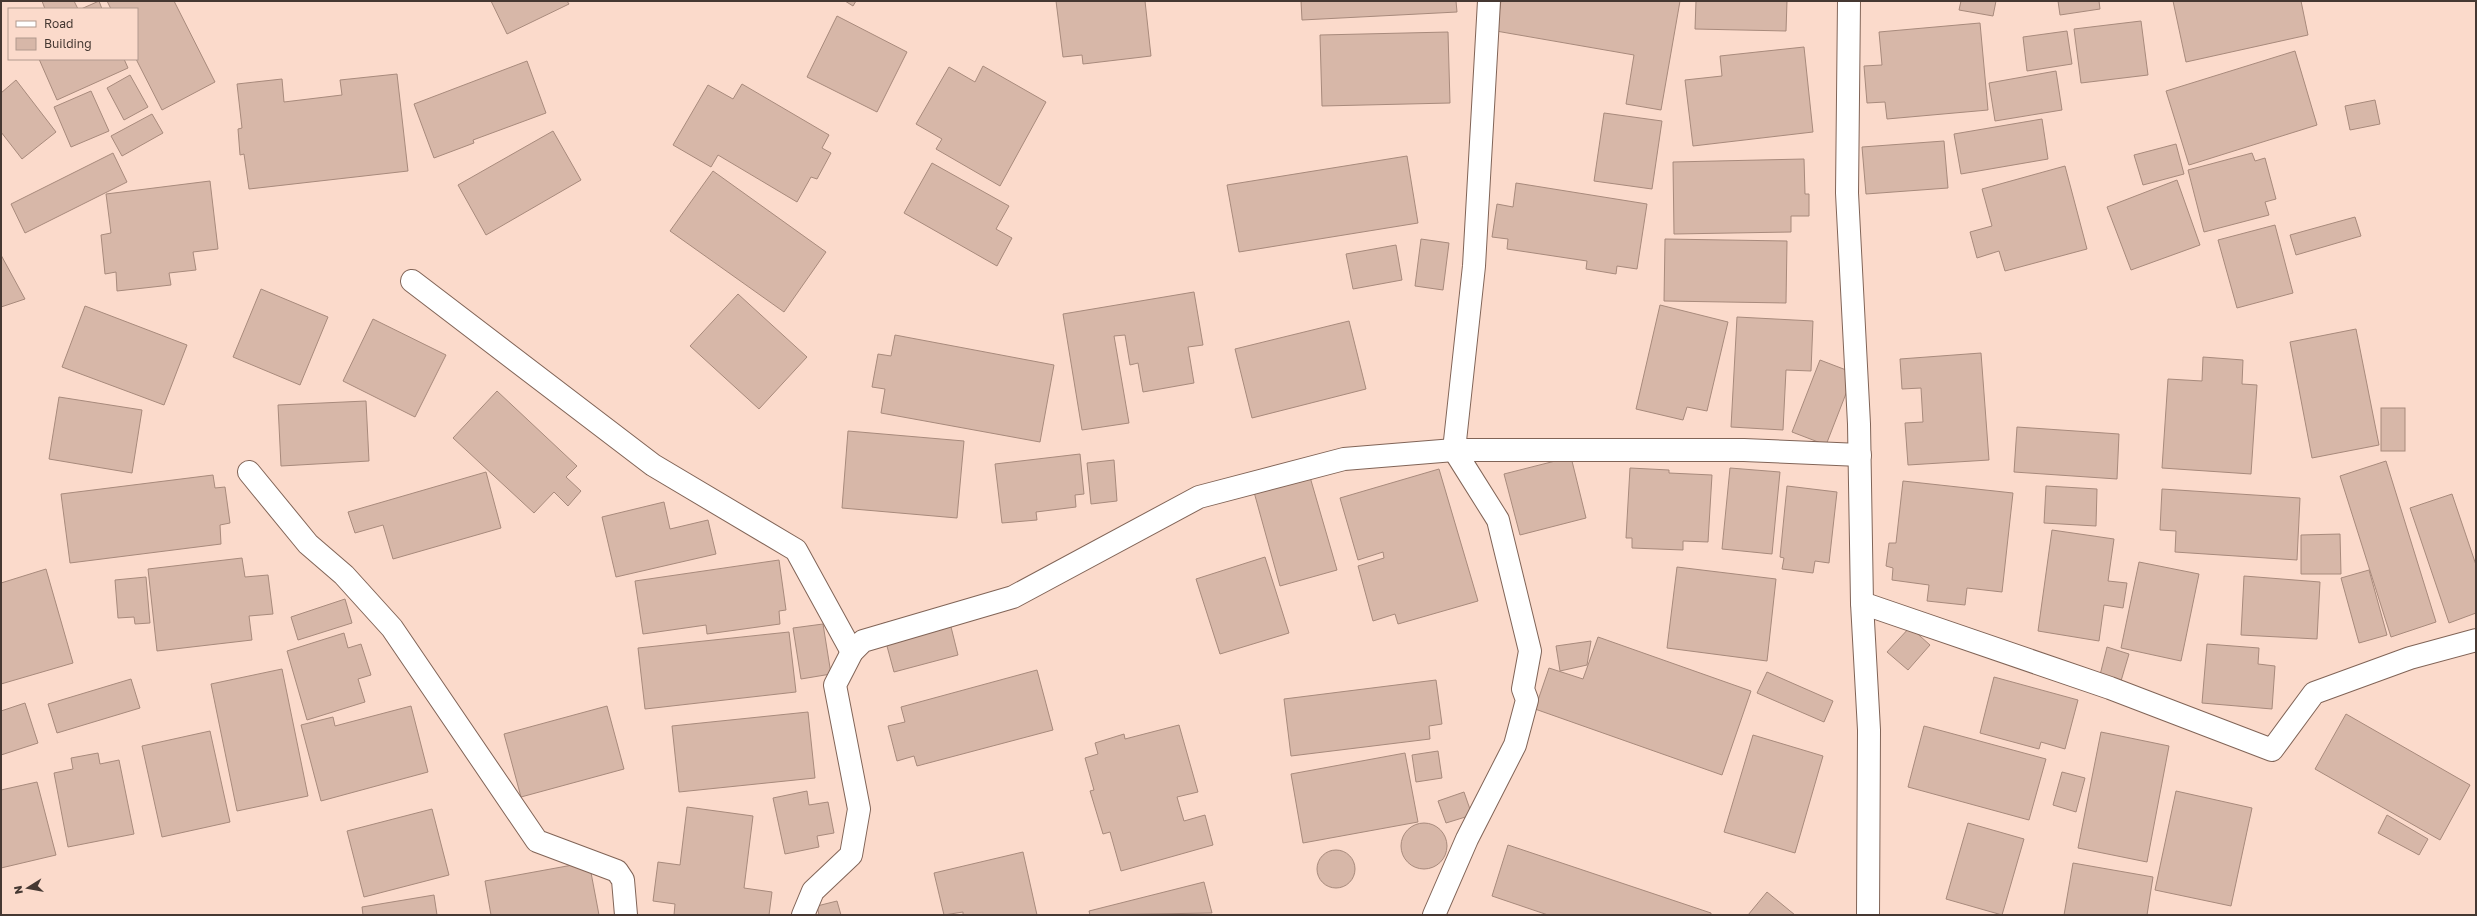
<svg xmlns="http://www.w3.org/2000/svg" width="2477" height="916" font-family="'Golos Text',sans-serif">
	<rect width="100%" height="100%" fill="#fbdacb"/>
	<g fill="#d7b7a8" stroke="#a88a7c">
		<path d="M42,1H74L78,9H45Z"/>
		<path d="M99,1L102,9H81Z"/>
		<path d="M107,1H174L215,82L162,110L136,59L137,9H111Z"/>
		<path d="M491,1H567L569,4L507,34Z"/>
		<path d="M845,1H856L853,6Z"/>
		<path d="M1056,1H1145L1151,56L1083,64L1082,55L1063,57Z"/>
		<path d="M1301,1H1456L1457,12L1302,20Z"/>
		<path d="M1501,1H1680L1661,110L1626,104L1634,55L1496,31Z"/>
		<path d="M1696,1H1787L1786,31L1695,29Z"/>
		<path d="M1961,1H1996L1993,16L1959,10Z"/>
		<path d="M2058,1H2099L2100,9L2060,15Z"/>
		<path d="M2173,1H2301L2308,35L2186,62Z"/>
		<path d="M837,16L907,52L877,112L807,77Z"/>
		<path d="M2141,21L2148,75L2081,83L2074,29Z"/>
		<path d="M1980,23L1988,110L1887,119L1885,102L1867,103L1864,66L1882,65L1879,32Z"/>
		<path d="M2067,31L2072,64L2027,71L2023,37Z"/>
		<path d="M1448,32L1450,103L1322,106L1320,35Z"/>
		<path d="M1804,47L1813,132L1693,146L1685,80L1722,76L1720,56Z"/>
		<path d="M2295,51L2317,125L2189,165L2166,91Z"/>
		<path d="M39,59H124L128,68L57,100Z"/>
		<path d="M527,61L546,113L473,140L474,143L434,158L414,104Z"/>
		<path d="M983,66L1046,102L1000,186L936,149L942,139L916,124L949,67L975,82Z"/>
		<path d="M2056,71L2062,110L1995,121L1989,83Z"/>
		<path d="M397,74L408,171L249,189L244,154L240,155L238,129L242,128L237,84L282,79L284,102L342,95L340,80Z"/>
		<path d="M130,75L148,107L124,120L107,88Z"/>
		<path d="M16,80L56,132L22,159L1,132V93Z"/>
		<path d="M742,84L829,135L822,148L831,153L817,179L811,177L797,202L718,155L711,167L673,145L708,85L733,99Z"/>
		<path d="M91,91L109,131L71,147L54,107Z"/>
		<path d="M2375,100L2380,124L2350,130L2345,106Z"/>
		<path d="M1604,113L1662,121L1652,189L1594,181Z"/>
		<path d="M152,114L163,133L122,156L111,136Z"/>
		<path d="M2042,119L2048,159L1961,174L1954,134Z"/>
		<path d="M553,131L581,180L486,235L458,185Z"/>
		<path d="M1944,141L1948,188L1866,194L1862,147Z"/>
		<path d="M2176,144L2184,174L2143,185L2134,155Z"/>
		<path d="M113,153L127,182L25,233L11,204Z"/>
		<path d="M2252,153L2255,161L2265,158L2276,199L2265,202L2269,215L2204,232L2188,170Z"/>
		<path d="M1407,156L1418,223L1239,252L1227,185Z"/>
		<path d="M1804,159L1805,194H1809V216H1791V232L1674,234L1673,162Z"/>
		<path d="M932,163L1009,206L996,229L1012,238L997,266L904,213Z"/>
		<path d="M2065,166L2087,249L2005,271L1999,251L1977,258L1970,232L1992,226L1982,189Z"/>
		<path d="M713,171L826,252L784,312L670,231Z"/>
		<path d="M2177,180L2200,245L2131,270L2107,207Z"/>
		<path d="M210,181L218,249L193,252L196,270L169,273L171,285L117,291L116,272L105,274L101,235L111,233L106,194Z"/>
		<path d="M1516,183L1647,204L1637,269L1617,266L1616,274L1586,269L1587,261L1507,249L1508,239L1492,237L1497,204L1513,207Z"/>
		<path d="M2355,217L2361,236L2296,255L2290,235Z"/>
		<path d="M2275,225L2293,293L2237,308L2218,240Z"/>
		<path d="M1421,239L1449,243L1443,290L1415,286Z"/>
		<path d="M1665,239L1787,241L1786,303L1664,301Z"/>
		<path d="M1396,245L1402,280L1353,289L1346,254Z"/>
		<path d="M1,255L25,299L1,307Z"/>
		<path d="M261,289L328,317L300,385L233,357Z"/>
		<path d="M1194,292L1203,345L1188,347L1194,383L1143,392L1138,363L1130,365L1125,335L1114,336L1129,423L1082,430L1063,314Z"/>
		<path d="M738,294L807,357L759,409L690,346Z"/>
		<path d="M1660,305L1728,322L1707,411L1687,407L1683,420L1636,409Z"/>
		<path d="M85,306L187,345L164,405L62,367Z"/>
		<path d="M1737,317L1813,321L1811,371L1786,370L1783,430L1731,427Z"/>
		<path d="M373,319L446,355L415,417L343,381Z"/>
		<path d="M1349,321L1366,389L1252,418L1235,349Z"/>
		<path d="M2356,329L2379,445L2312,458L2290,342Z"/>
		<path d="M895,335L1054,365L1040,442L881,413L885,389L872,387L878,354L891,356Z"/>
		<path d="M1981,353L1989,460L1908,465L1905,423L1923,422L1921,388L1902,389L1900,359Z"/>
		<path d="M2203,357L2243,360L2242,384L2257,385L2251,474L2162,468L2168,379L2202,381Z"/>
		<path d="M1820,360L1854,373L1826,445L1792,432Z"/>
		<path d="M497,391L577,466L566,477L581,491L568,506L554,492L534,513L453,438Z"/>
		<path d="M59,397L142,410L132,473L49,459Z"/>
		<path d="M366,401L369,461L281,466L278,405Z"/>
		<rect x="2381" y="408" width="24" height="43"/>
		<path d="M2017,427L2119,434L2117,479L2014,472Z"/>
		<path d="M848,431L964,441L957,518L842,508Z"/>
		<path d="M1080,454L1084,494L1075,495L1076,507L1036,512L1037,520L1002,523L995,464Z"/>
		<path d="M1571,457L1586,518L1520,535L1504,474Z"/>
		<path d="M1114,460L1117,501L1091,504L1087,463Z"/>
		<path d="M2386,461L2436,622L2391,637L2340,476Z"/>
		<path d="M1630,468L1669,470V473L1712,475L1708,542L1683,541V550L1632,548V538H1626Z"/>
		<path d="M1730,468L1780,472L1772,554L1722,549Z"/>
		<path d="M1439,469L1478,601L1398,624L1395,614L1373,621L1358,566L1384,558L1383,552L1358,560L1340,498Z"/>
		<path d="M486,472L501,528L393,559L383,525L355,533L348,512Z"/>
		<path d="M213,475L215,488L225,487L230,523L220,525L221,544L70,563L61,494Z"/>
		<path d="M1310,477L1337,570L1280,586L1254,492Z"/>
		<path d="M1903,481L2013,493L2002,592L1967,588L1965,605L1927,601L1929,585L1892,580L1893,568L1886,566L1889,543H1896Z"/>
		<path d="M1787,486L1837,492L1829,563L1815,561L1813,573L1782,569L1784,558L1780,557Z"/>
		<path d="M2046,486L2097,489L2096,526L2044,523Z"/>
		<path d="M2162,489L2300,498L2297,560L2175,552L2176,531L2160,530Z"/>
		<path d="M2452,494L2476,565V613L2449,623L2410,508Z"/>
		<path d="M664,502L670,529L708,520L716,554L616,577L602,517Z"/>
		<path d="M2052,530L2114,539L2108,581L2127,583L2123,608L2104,605L2099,641L2038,631Z"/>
		<path d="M2340,534L2341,574H2301V535Z"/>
		<path d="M1265,557L1289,633L1220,654L1196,579Z"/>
		<path d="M242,558L245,577L268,575L273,614L249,616L252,640L157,651L148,569Z"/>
		<path d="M779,560L786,610L779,611L780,624L707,634L706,625L643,634L635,581Z"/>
		<path d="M2139,562L2199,574L2181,661L2121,648Z"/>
		<path d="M1677,567L1776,579L1767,661L1667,648Z"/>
		<path d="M46,569L73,663L1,684V583Z"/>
		<path d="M2369,570L2387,635L2359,643L2341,578Z"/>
		<path d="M2244,576L2320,582L2317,639L2241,635Z"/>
		<path d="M146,577L150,623L135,624L134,617L118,618L115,580Z"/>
		<path d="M345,599L352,623L298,640L291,617Z"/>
		<path d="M946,607L958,655L894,672L881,624Z"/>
		<path d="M823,624L831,674L801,679L793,628Z"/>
		<path d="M1910,627L1930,645L1908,670L1887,652Z"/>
		<path d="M789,632L796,692L645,709L638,648Z"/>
		<path d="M344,633L348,648L361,644L371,675L358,679L365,702L307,720L287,651Z"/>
		<path d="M1598,637L1751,691L1722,775L1535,709L1549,668L1583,679Z"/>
		<path d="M1591,641L1587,665L1560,671L1556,646Z"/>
		<path d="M2207,644L2259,648L2258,664L2275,666L2272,709L2202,703Z"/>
		<path d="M2107,647L2129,654L2121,681L2100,675Z"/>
		<path d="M282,669L308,796L237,811L211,684Z"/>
		<path d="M1037,670L1053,730L917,766L914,756L897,761L888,726L905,722L901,707Z"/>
		<path d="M1767,672L1833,701L1824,722L1757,693Z"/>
		<path d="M1994,677L2078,700L2065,749L2041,742L2039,749L1980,733Z"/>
		<path d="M131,679L140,708L57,733L48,704Z"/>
		<path d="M1436,680L1442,724L1429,726L1430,739L1291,756L1284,699Z"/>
		<path d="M25,703L38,743L1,755V711Z"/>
		<path d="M411,706L428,772L321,801L301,725L333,717L335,726Z"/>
		<path d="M607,706L624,769L521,797L504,734Z"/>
		<path d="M808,712L815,778L679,792L672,726Z"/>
		<path d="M2346,714L2470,785L2440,840L2315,769Z"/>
		<path d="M1179,725L1198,792L1177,797L1184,821L1205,815L1213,845L1121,871L1110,832L1103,834L1090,791L1094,790L1085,758L1098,754L1095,743L1124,734L1125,739Z"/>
		<path d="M1924,726L2046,759L2029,820L1908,787Z"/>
		<path d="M210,731L230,822L162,837L142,746Z"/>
		<path d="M2101,732L2169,746L2147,862L2078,848Z"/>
		<path d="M1753,735L1823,756L1795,853L1724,832Z"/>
		<path d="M1438,751L1442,778L1416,782L1412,755Z"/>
		<path d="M98,753L100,764L119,760L134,834L68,847L54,773L73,769L71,758Z"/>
		<path d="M1405,753L1418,822L1303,843L1291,774Z"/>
		<path d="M2062,772L2085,778L2076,812L2053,805Z"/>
		<path d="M37,782L56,855L1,868V790Z"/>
		<path d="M807,791L809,805L828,802L834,833L817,836L819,847L785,854L773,798Z"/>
		<path d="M2176,791L2252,808L2231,906L2155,890Z"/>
		<path d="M1464,792L1472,815L1446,823L1438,801Z"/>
		<path d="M687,807L753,816L744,888L772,892L769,915H674L675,904L653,901L658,862L680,865Z"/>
		<path d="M432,809L449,875L364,897L347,831Z"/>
		<path d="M2387,815L2428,839L2419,855L2378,833Z"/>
		<path d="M1968,823L2024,839L2002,915L1946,899Z"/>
		<circle cx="1424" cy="846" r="23"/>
		<path d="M1508,845L1711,913V915H1548L1492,896Z"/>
		<circle cx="1336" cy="869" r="19"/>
		<path d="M1023,852L1037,915H963V912L944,915L934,873Z"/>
		<path d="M589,862L599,915H491L485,881Z"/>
		<path d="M2073,863L2153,877L2147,915H2064Z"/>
		<path d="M1204,882L1212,913L1090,915L1089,911Z"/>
		<path d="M1767,892L1795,915H1748Z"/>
		<path d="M434,895L437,915H363L362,907Z"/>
		<path d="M837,901L841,915H819L817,906Z"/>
	</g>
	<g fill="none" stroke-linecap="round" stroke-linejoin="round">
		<defs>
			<g id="street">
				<path d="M1849,1L1847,193L1859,424L1862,603L1869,730L1868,915"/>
				<path d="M412,281L653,465L796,550L852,652"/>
				<path d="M249,472L308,544L344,575L392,628L537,841L617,871L623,880L626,915"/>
				<path d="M1862,603L2110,688L2272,750L2314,693L2410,658L2476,640"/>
				<path d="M803,915L813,891L851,855L859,809L835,685L852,652L863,641L1013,597L1199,497L1344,459L1454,450H1744L1860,455"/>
				<path d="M1434,915L1467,839L1515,745L1527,700L1523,689L1530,651L1498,520L1454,450L1474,266L1489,1"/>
			</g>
		</defs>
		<use href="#street" stroke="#816457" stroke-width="24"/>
		<use href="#street" stroke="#fff" stroke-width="22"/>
	</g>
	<rect width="2477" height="916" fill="none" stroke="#453832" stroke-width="4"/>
	<rect x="8" y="8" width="130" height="52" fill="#fbdacb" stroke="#b2998e"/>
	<rect x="16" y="21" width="20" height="6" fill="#ffffff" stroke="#b2998e"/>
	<text x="44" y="28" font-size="12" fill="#453832">Road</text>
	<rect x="16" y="38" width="20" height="12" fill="#d7b7a8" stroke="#b2998e"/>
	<text x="44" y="48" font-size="12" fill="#453832">Building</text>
	<g transform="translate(28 888) rotate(259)" stroke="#fbdacb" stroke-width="3" paint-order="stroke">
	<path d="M0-3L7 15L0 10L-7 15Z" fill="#453832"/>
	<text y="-6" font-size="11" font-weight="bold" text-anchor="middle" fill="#453832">N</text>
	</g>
</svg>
